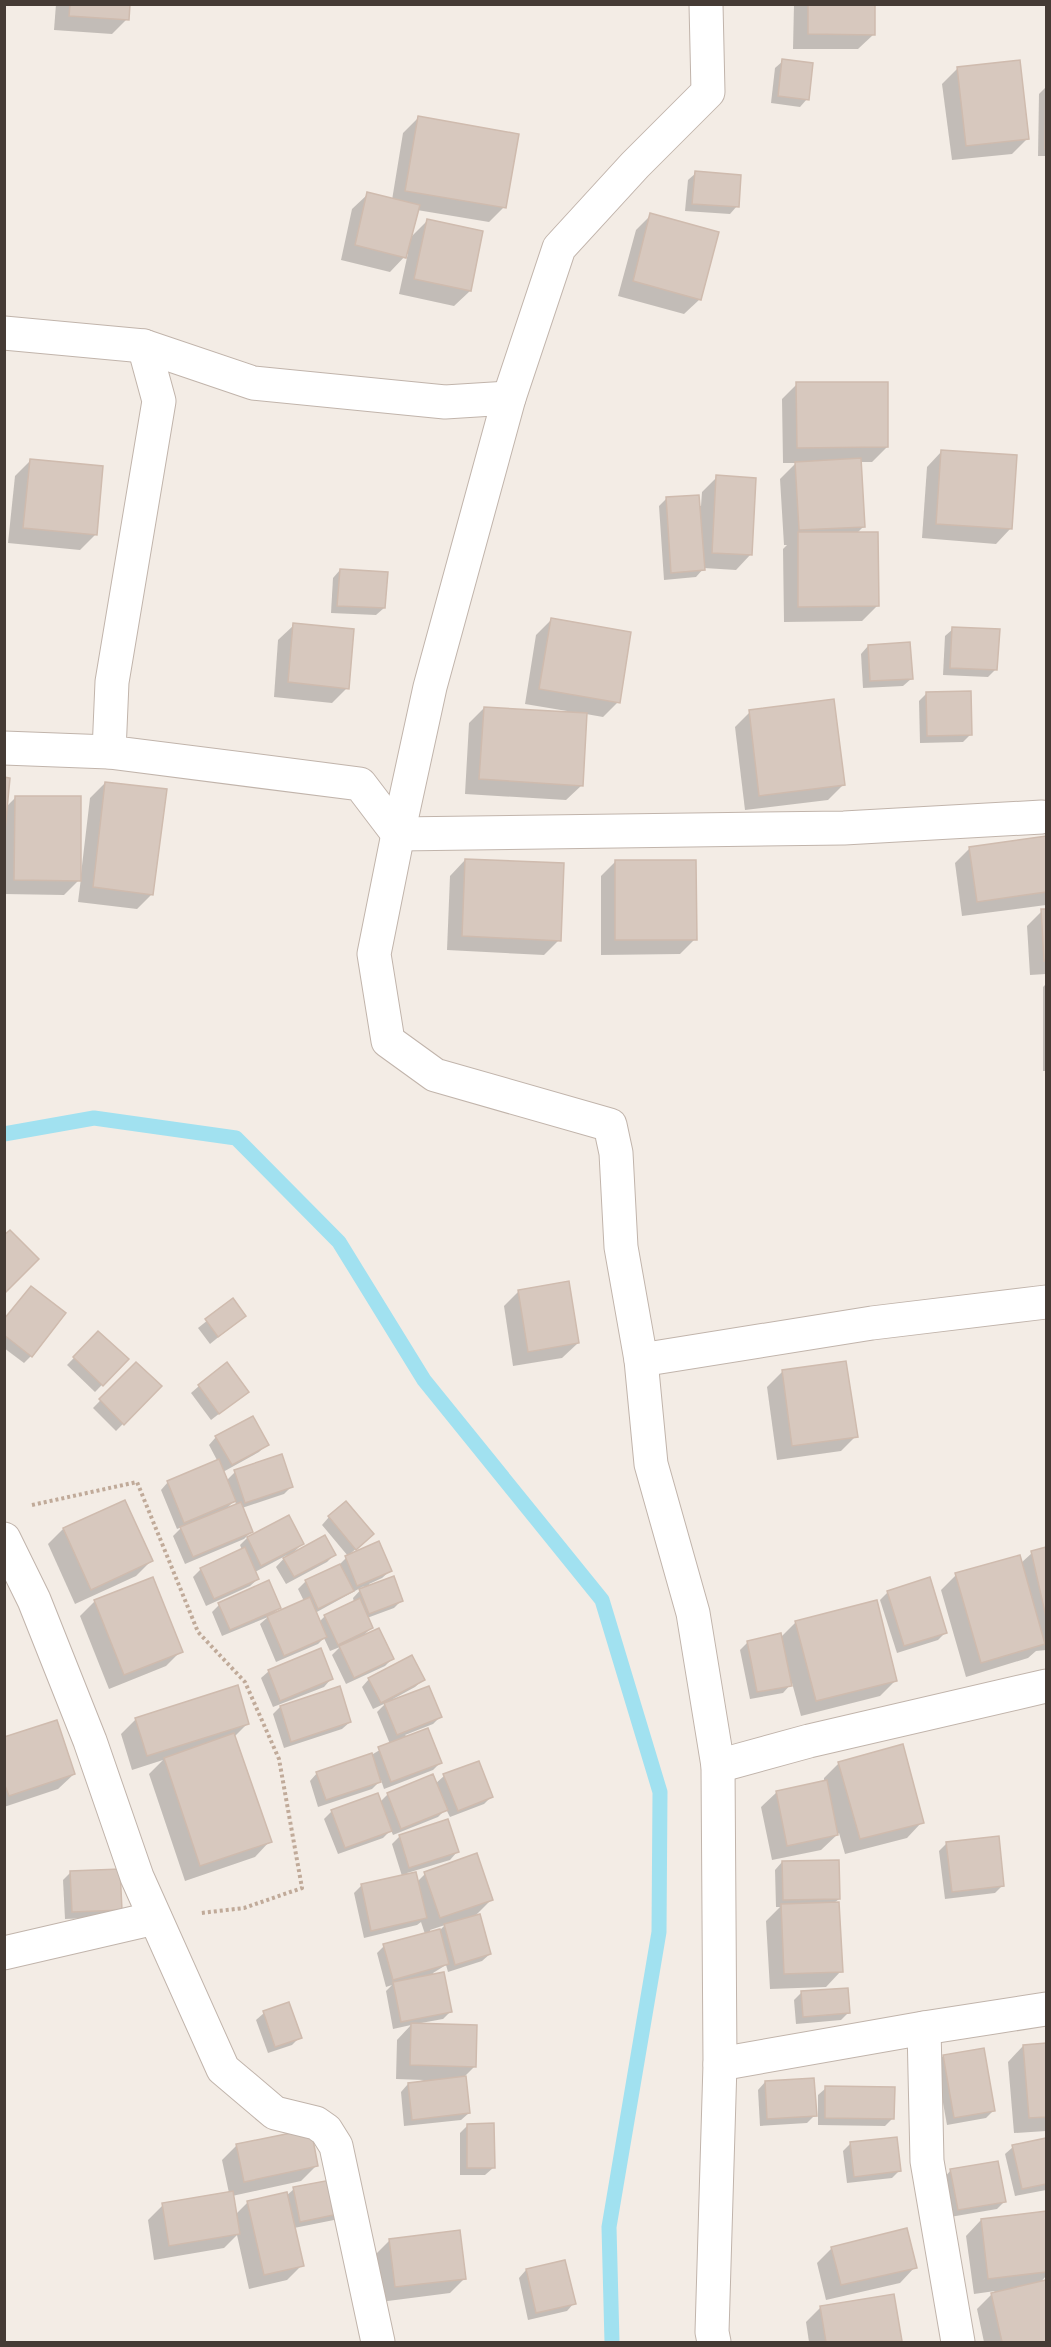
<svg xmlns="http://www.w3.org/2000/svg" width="1051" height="2347" font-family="'Sofia Sans Condensed',sans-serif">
	<rect width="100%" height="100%" fill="#f3ece5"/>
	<g fill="#0003" fill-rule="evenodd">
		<path d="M56,4H128L127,19L112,34L54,30Z"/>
		<path d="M794,4H874V34L858,49H793Z"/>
		<path d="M783,61L807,99L800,107L771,103L775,68Z"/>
		<path d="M957,69L1028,138L1012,154L952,160L942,84Z"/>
		<path d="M1046,87V156H1038L1039,94Z"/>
		<path d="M418,118L504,207L489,222L417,210L410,238L427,221L470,291L454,306L399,294L408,253L390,272L341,260L352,209L368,194L392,200L403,133Z"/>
		<path d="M696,173L737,206L730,214L685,211L688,180Z"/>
		<path d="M651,215L700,299L684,314L618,296L636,230Z"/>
		<path d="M797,384L887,447L872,462H860L864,526L857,533L877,606L862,621L784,622L783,549L787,545H784L780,479L796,463H783L782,399Z"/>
		<path d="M942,451L1011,528L996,544L922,538L927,467Z"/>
		<path d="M30,461L95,535L80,550L8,543L15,476Z"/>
		<path d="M717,477L751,554L736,570L704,568L696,577L664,580L659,506L666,499L701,506L702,492Z"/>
		<path d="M340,570L384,608L376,615L331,613L333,578Z"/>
		<path d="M551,620L618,702L603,717L586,714L582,785L566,800L465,794L469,723L484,708L566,713L567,711L525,704L536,635Z"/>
		<path d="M294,625L347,688L332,703L274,697L278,640Z"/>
		<path d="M953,629L996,669L988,677L943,675L945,636Z"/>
		<path d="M868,646L911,679L903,686L863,688L861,654Z"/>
		<path d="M926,694L970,735L963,742L920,743L919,701Z"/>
		<path d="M750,712L843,785L828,800L745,810L735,727Z"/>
		<path d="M4,779L6,807L16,797L81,874L90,798L105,783L152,894L137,909L78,902L81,878L64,895L4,894Z"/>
		<path d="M1046,838V905L962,916L955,863L970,848Z"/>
		<path d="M465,860L559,940L544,955L447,950L450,876Z"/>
		<path d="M616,861L695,939L680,954L601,955V876Z"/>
		<path d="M1042,911H1046V974L1030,975L1027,926Z"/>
		<path d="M1046,984V1071H1043V987Z"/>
		<path d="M519,1291L578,1343L562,1358L513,1366L504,1306Z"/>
		<path d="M233,1300L244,1316L210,1344L198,1328Z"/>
		<path d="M4,1320L31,1356L24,1363L4,1348Z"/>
		<path d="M98,1333L127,1359L95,1392L67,1365Z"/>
		<path d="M136,1364L160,1386L116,1431L93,1408Z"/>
		<path d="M782,1372L856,1436L841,1451L777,1460L767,1387Z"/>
		<path d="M199,1386L247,1392L211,1420L191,1393Z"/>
		<path d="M216,1437L267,1444L259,1452L223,1472L226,1481L235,1472L291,1487L284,1494L242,1508L251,1532L244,1539L185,1564L173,1536L182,1527L177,1529L161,1490L168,1482L218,1462L209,1445ZM235,1500L236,1505L225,1510Z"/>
		<path d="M125,1502L151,1561L136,1576L75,1604L48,1544L63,1529Z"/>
		<path d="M329,1517L365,1541L350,1554L390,1571L382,1578L369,1584L370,1587L402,1600L394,1608L367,1618L371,1628L363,1636L392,1659L385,1666L346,1684L332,1655L340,1647L330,1651L324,1638L318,1644L276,1662L260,1624L268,1617L222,1636L212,1612L219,1605L280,1607L272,1615L304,1601L298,1589L306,1581L338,1566L348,1556L322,1525ZM364,1586L353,1598L354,1602L325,1616L319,1622L315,1613Z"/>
		<path d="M247,1538L302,1544L292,1554L334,1555L327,1562L286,1584L276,1567L287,1555L255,1572L258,1579L250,1586L206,1606L193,1577L201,1569L242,1550L240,1545Z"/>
		<path d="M1046,1549V1650L1036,1651L1028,1658L966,1677L941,1590L956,1575L1021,1563L1032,1553Z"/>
		<path d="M888,1592L945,1633L938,1640L897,1653L880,1600Z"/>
		<path d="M95,1601L181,1651L166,1666L109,1689L80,1616Z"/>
		<path d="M796,1622L895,1681L880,1696L801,1716L792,1683L783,1693L750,1699L740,1650L748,1642L780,1638Z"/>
		<path d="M269,1671L331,1679L324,1687L273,1707L261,1678Z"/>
		<path d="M369,1679L423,1680L415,1687L393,1699L440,1717L433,1724L405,1735L440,1763L433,1770L384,1789L381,1780L372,1789L318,1807L310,1781L317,1773L373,1754L390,1744L377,1712L386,1703L373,1709L362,1687Z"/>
		<path d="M280,1707L350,1722L342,1729L284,1748L273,1714Z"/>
		<path d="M136,1719L248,1723L234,1737L270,1841L255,1857L185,1881L149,1774L163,1760L132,1770L121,1734Z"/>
		<path d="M4,1739L74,1774L58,1789L4,1807Z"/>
		<path d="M839,1763L922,1822L907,1838L845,1854L839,1833L821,1850L772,1860L761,1807L777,1792L824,1782V1778Z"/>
		<path d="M444,1776L491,1797L484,1804L450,1817L446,1809L438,1817L393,1835L391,1830L383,1838L338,1854L324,1819L332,1811L380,1802L388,1794L435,1784Z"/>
		<path d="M400,1836L457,1852L450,1860L407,1873L417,1882L425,1874L492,1899L473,1918L490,1954L482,1961L448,1972L446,1965L433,1973L450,2012L443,2019L421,2023L475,2066L465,2076L469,2113L461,2120L404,2126L401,2092L408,2084L424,2080L396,2079L397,2040L411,2025L393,2029L386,1991L392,1985L386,1987L377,1953L384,1946L425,1934L421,1922L417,1925L364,1938L354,1893L362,1885L402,1876L392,1844ZM445,1925L440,1930L431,1933L430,1930Z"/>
		<path d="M947,1843L1003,1885L995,1893L945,1899L939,1851Z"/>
		<path d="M782,1862L839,1899L834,1903L841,1971L826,1987L770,1989L766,1921L780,1907H776L775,1870Z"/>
		<path d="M71,1872L121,1910L113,1917L65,1919L63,1880Z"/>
		<path d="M802,1992L848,2013L841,2020L796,2024L794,2000Z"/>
		<path d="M264,2013L300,2037L292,2045L268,2053L256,2020Z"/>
		<path d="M1046,2045V2131L1014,2133L1008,2062L1023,2046Z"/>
		<path d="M943,2056L993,2111L986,2118L947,2125L936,2064Z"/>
		<path d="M765,2082L815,2115L807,2123L760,2126L758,2090Z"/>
		<path d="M826,2088L893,2118L885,2126L818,2125V2095Z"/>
		<path d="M468,2125L493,2168L485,2175H460V2133Z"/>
		<path d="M1046,2140V2190L1015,2196L1005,2154L1013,2147Z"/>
		<path d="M851,2143L899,2171L892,2178L847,2183L843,2151Z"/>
		<path d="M237,2145L316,2166L301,2181L232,2196L235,2215L248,2202L286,2196L294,2189L341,2213L334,2220L294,2228L302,2265L287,2280L249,2289L237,2235L224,2248L154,2260L148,2220L163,2205L229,2193L222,2160Z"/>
		<path d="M951,2170L1005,2201L997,2209L950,2217L944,2178Z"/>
		<path d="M981,2220L1046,2222V2276L1039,2284L1046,2282V2342H984L977,2309L995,2291L974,2294L966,2236Z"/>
		<path d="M390,2240L465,2278L450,2293L380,2302L375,2255Z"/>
		<path d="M832,2248L915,2267L900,2283L826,2300L817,2263Z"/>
		<path d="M526,2270L574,2303L567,2311L528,2320L519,2278Z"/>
		<path d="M821,2307L900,2341L809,2342L806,2322Z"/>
	</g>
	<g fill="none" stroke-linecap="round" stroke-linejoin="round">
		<path stroke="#a1e1f0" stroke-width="15" d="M4,1134L94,1118L236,1138L339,1242L424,1380L602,1600L660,1792L659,1932L609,2227L612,2342"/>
	</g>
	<g fill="#d7c8be" stroke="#cfbbae" stroke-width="1.5">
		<path d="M70,4H130L129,20L69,16Z"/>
		<path d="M808,4H875V35L808,34Z"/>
		<path d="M782,59L813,63L809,100L778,96Z"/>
		<path d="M1020,60L1029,139L966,146L957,67Z"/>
		<path d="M1046,85V149H1045Z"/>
		<path d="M418,116L519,134L506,208L405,191Z"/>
		<path d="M695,171L741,175L739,207L692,204Z"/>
		<path d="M367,192L420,205L406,258L355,245Z"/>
		<path d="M650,213L719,232L701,300L633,281Z"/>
		<path d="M427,219L483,231L471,291L414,279Z"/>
		<path d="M796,382H888V447L797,448Z"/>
		<path d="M941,450L1017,455L1012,529L936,524Z"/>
		<path d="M861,458L865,527L799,530L795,462Z"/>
		<path d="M30,459L103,466L97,535L23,528Z"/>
		<path d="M716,475L756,478L752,555L712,553Z"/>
		<path d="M699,495L705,570L671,573L666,497Z"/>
		<path d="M798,532H878L879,606L798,607Z"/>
		<path d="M340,569L388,572L385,608L337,606Z"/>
		<path d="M551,618L631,632L620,703L539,689Z"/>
		<path d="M293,623L354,629L349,689L288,682Z"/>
		<path d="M952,627L1000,629L997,670L950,668Z"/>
		<path d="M910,642L913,679L870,681L868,645Z"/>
		<path d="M971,691L972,735L927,736L926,692Z"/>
		<path d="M834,699L845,785L759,796L749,710Z"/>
		<path d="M484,707L587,713L583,786L479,779Z"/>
		<path d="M4,777L10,778L4,841Z"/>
		<path d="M105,782L167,789L153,895L93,887Z"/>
		<path d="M15,796H81V881L14,880Z"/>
		<path d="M1046,836V892L977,902L969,847Z"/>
		<path d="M465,859L564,863L561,941L462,936Z"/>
		<path d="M615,860H696L697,940H615Z"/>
		<path d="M1041,909H1046V960L1044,961Z"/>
		<path d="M10,1230L39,1259L4,1294V1235Z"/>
		<path d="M569,1281L579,1343L528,1352L518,1290Z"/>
		<path d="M31,1286L66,1313L32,1357L4,1335V1319Z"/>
		<path d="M233,1298L246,1316L218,1337L205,1319Z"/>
		<path d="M98,1331L129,1359L103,1386L73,1357Z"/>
		<path d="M846,1361L858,1437L792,1446L782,1370Z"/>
		<path d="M136,1362L162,1386L124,1425L99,1399Z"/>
		<path d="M227,1362L249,1392L219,1414L198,1385Z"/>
		<path d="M253,1416L269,1445L232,1465L215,1436Z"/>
		<path d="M282,1454L293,1487L245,1503L234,1470Z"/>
		<path d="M219,1459L236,1501L184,1523L167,1481Z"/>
		<path d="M125,1500L153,1561L91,1590L63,1528Z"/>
		<path d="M346,1501L374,1534L356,1550L328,1516Z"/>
		<path d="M241,1502L253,1532L193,1557L180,1527Z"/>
		<path d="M289,1515L304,1544L261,1566L247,1537Z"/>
		<path d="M325,1535L336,1555L294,1577L283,1558Z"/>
		<path d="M379,1541L392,1571L357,1586L345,1556Z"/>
		<path d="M245,1547L259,1579L214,1599L200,1568Z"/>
		<path d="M1046,1547V1617L1031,1551Z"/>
		<path d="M1020,1555L1045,1644L981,1663L955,1573Z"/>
		<path d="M340,1564L354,1591L318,1609L305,1580Z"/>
		<path d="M394,1576L403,1601L369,1614L359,1589Z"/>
		<path d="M153,1577L183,1652L124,1675L94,1600Z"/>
		<path d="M930,1577L947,1633L904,1646L887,1591Z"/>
		<path d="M269,1580L281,1608L230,1630L218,1603Z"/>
		<path d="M310,1597L327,1637L284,1656L267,1616Z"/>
		<path d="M360,1598L373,1628L338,1645L324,1615Z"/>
		<path d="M877,1600L897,1681L816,1701L795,1621Z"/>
		<path d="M379,1628L394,1659L354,1678L339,1646Z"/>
		<path d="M781,1633L792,1686L757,1692L747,1641Z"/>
		<path d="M321,1648L333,1679L280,1701L268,1670Z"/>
		<path d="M412,1655L425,1680L381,1703L368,1678Z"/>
		<path d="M238,1685L249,1724L147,1756L135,1718Z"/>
		<path d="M340,1686L351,1722L291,1742L280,1706Z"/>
		<path d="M429,1686L442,1717L397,1735L384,1703Z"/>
		<path d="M57,1720L75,1774L9,1796L4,1783V1737Z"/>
		<path d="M428,1728L442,1763L391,1782L378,1747Z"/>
		<path d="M234,1733L272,1842L200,1866L164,1758Z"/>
		<path d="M903,1744L924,1823L860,1839L838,1762Z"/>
		<path d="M372,1753L381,1782L326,1800L316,1772Z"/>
		<path d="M479,1761L493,1797L458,1811L443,1774Z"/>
		<path d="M433,1774L448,1810L401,1829L387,1793Z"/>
		<path d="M827,1780L838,1835L787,1846L776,1791Z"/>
		<path d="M378,1793L392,1831L345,1848L331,1810Z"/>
		<path d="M448,1819L459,1852L409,1868L399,1835Z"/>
		<path d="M999,1836L1004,1886L952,1892L946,1842Z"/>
		<path d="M477,1853L493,1900L440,1918L424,1872Z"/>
		<path d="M839,1860L840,1899L783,1900L782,1861Z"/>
		<path d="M120,1869L122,1910L72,1912L70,1871Z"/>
		<path d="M416,1872L427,1918L371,1931L361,1884Z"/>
		<path d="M839,1902L843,1972L784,1974L781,1904Z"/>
		<path d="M480,1914L491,1954L455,1965L444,1924Z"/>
		<path d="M440,1929L449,1964L393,1980L383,1944Z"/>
		<path d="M444,1972L452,2012L401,2022L393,1982Z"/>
		<path d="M848,1988L850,2013L803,2017L801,1991Z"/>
		<path d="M289,2002L302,2038L275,2047L263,2011Z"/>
		<path d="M411,2023L477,2025L476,2067L410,2065Z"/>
		<path d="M1046,2043V2117L1029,2118L1023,2045Z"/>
		<path d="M984,2048L995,2111L954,2118L943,2055Z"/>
		<path d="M466,2076L470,2113L412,2120L408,2083Z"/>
		<path d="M814,2078L817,2116L767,2119L765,2081Z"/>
		<path d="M825,2086L895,2087L894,2119L825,2118Z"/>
		<path d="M494,2123L495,2168H467V2124Z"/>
		<path d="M311,2129L318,2166L244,2182L236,2144Z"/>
		<path d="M897,2137L901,2171L854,2177L850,2142Z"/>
		<path d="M1046,2138V2184L1022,2189L1012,2145Z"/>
		<path d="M998,2161L1006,2202L958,2210L950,2169Z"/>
		<path d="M336,2179L343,2213L300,2222L293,2187Z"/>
		<path d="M233,2191L240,2234L169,2246L162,2203Z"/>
		<path d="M287,2192L304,2266L264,2275L247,2201Z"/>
		<path d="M1046,2211V2272L988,2279L981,2219Z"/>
		<path d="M907,2228L917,2268L841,2285L831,2247Z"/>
		<path d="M460,2230L466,2279L395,2287L389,2239Z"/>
		<path d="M565,2260L576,2304L536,2313L526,2269Z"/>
		<path d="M1046,2280V2342H1002L991,2293Z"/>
		<path d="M894,2294L902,2341L826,2342L820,2306Z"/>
	</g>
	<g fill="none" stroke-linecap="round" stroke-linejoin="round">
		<defs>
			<g id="street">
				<path d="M706,4L708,92L635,165L559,248L509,398L430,687L398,834L374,954L388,1041L435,1075L610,1125L616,1153L621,1247L641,1360L651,1464L693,1613L718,1766L720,2064L712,2332L714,2342"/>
				<path d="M4,333L144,346L253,383L445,402L509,398"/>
				<path d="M144,346L159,401L112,682L109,752L360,784L398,834L844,828L1042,817"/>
				<path d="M4,748L109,752"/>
				<path d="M641,1360L872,1323L1046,1302"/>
				<path d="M4,1539L34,1600L90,1741L137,1877L223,2069L275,2113L316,2123L326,2130L336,2146L378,2342"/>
				<path d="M718,1766L809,1741L1046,1686"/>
				<path d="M4,1953L155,1918"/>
				<path d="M924,2028L927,2161L958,2342"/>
				<path d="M720,2064L924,2028L1046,2009"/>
			</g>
		</defs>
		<use href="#street" stroke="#c1b4ab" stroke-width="35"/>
		<path stroke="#c0aa99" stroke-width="4" stroke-dasharray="3 3" stroke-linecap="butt" d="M32,1505L137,1482L198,1632L245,1682L279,1759L302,1888L244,1908L201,1913"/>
		<use href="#street" stroke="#fff" stroke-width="33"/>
	</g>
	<rect width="1051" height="2347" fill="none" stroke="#453b35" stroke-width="12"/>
</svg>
